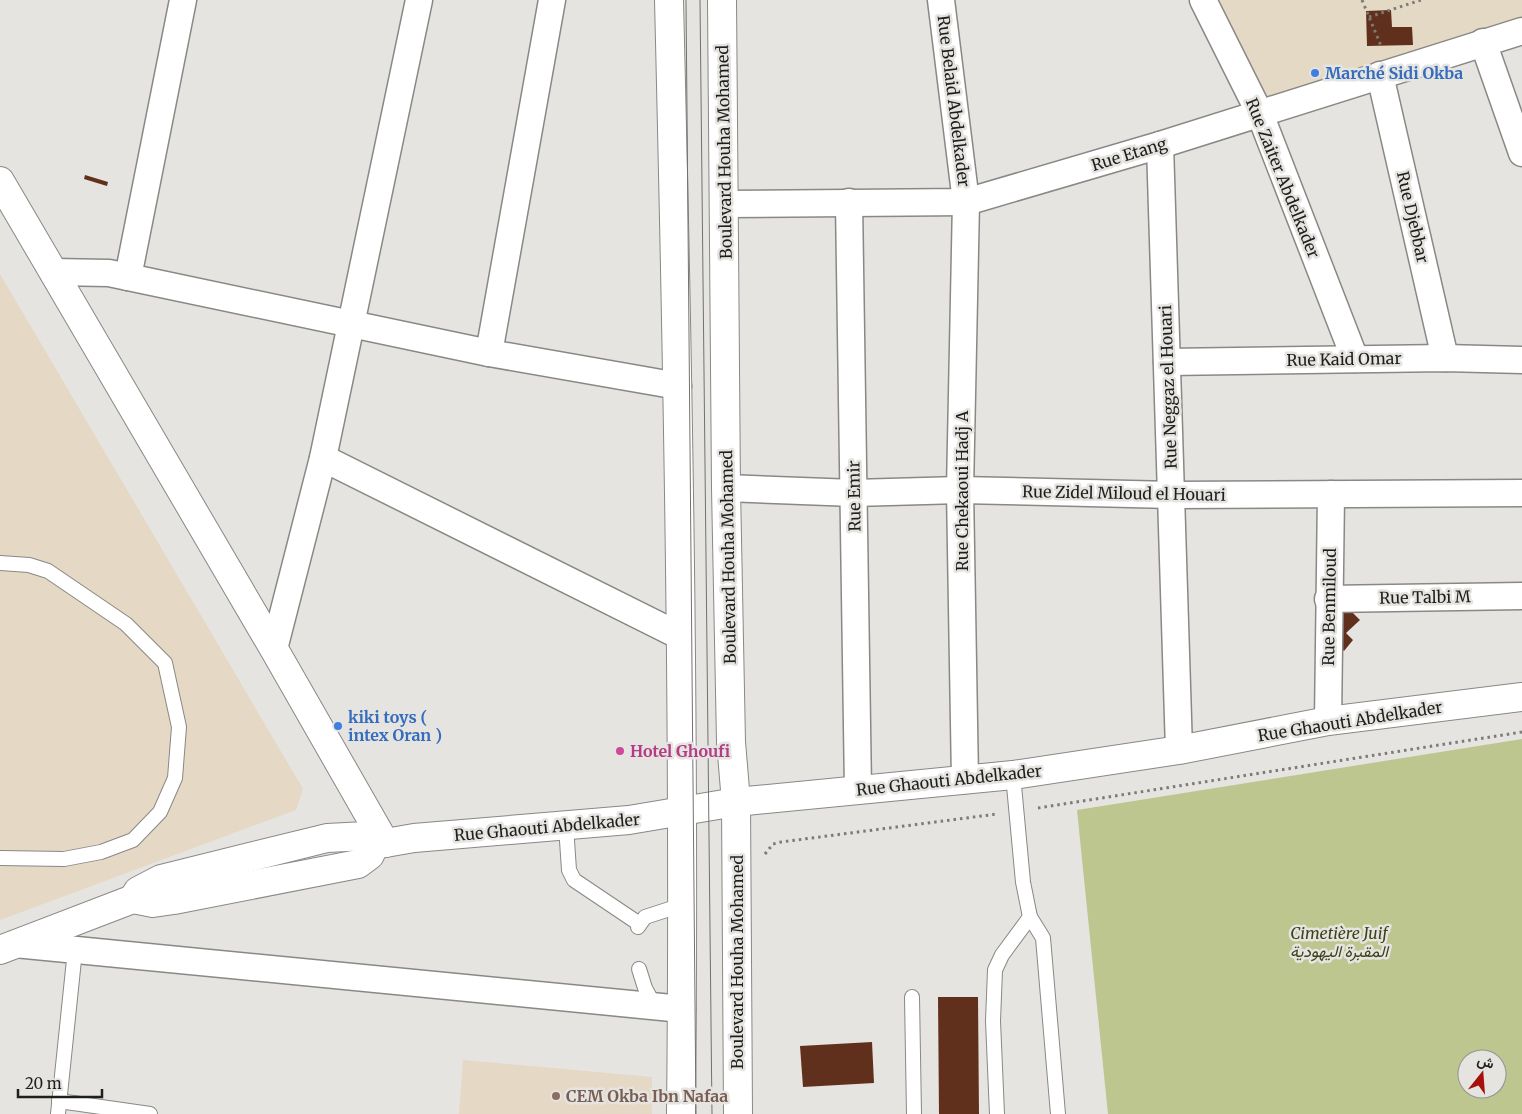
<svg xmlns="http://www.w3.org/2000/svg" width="1522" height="1114" font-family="Merriweather,Vazirmatn,serif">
	<rect width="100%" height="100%" fill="#e5e4e0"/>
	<path fill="#e4d9c4" d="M1203,0H1522V33L1260,114Z"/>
	<g fill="#e5d8c4">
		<path d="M0,274L303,789L296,810L0,920Z"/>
		<path d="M463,1060L652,1077V1114H459Z"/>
	</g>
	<path fill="#bdc68e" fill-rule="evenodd" d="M1522,739V1114H1108L1077,810ZM1467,1059H1497V1089H1467Z"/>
	<g fill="#61301c">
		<path d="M1391,10L1392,27H1412L1413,45L1367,46L1366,11Z"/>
		<path d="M85,175L108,182L107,186L84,179Z"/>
		<path d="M1346,606L1360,620L1346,633L1353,640L1344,651L1323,631Z"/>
		<path d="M938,997H978L979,1114H939Z"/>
		<path d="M872,1042L874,1083L803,1087L800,1046Z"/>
	</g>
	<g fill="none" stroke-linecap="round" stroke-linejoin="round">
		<defs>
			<g id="lane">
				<path d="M0,563L29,565L48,571L126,624L165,663L179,727L175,778L160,812L133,840L101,852L64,859L0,858"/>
				<path d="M1013,775L1023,882L1030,917L1043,938L1058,1114"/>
				<path d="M566,826L569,870L574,880L638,923"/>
				<path d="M638,927L645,917L682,905"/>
				<path d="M639,969L645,988L655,1007"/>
				<path d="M912,997L914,1114"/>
				<path d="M59,1101L150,1114"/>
				<path d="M58,1114L75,950"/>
				<path d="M997,1114L993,1021L995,970L1002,955L1030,917"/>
			</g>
			<g id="street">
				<path d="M941,0L966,202L960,490L965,780"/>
				<path d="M1203,0L1260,114L1355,359"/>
				<path d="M1483,42L1522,153"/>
				<path d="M1380,75L1445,358"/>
				<path d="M1160,145L1179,750"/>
				<path d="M849,202L858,790"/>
				<path d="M725,204L966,202L1160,145L1522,31"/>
				<path d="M53,272L109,273L489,353L678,386"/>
				<path d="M128,277L183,0"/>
				<path d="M489,353L552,0"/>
				<path d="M1167,362L1445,358L1522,360"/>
				<path d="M323,458L680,636"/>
				<path d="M726,488L854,493L960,490L1172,495L1522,493"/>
				<path d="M1328,599L1522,596"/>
				<path d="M274,649L323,458L419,0"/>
				<path d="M1328,721L1331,494"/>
				<path d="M15,944L682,1009"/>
			</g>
			<g id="secondary">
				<path d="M0,181L274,649L385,843"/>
				<path d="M374,845L414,838L629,820L736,802L1013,775L1179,750L1328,721L1522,697"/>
				<path d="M133,899L138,891L161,879L327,838L366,836L374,845"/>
				<path d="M0,950L133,899L153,903L174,900L358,864L370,855L374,845"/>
			</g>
			<g id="primary">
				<path d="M669,0C678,371 685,743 681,1114"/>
				<path d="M722,0L726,488L731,742L736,802L738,1114"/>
			</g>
		</defs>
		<use href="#lane" stroke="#898885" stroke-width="16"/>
		<use href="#street" stroke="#898885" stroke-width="29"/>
		<use href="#secondary" stroke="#898885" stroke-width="30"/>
		<use href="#primary" stroke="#898885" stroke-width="30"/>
		<g stroke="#7c7b78" stroke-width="3" stroke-dasharray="2.5 4" stroke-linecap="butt">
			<path d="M1362,0L1382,48"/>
			<path d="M1369,17L1421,0"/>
			<path d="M1038,808L1522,732"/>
			<path d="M765,854L773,844L781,842L997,814"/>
		</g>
		<use href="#lane" stroke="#fff" stroke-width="14"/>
		<use href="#street" stroke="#fff" stroke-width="26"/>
		<use href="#secondary" stroke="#fff" stroke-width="28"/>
		<use href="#primary" stroke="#fff" stroke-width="28"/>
		<g stroke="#71716e" stroke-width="1">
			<path d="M686,0L696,1114"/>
			<path d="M700,0L712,1114"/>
		</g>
	</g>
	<g fill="#3f7fe0" stroke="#e5e4e0" stroke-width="2">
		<circle cx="1315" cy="73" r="5"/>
		<circle cx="338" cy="726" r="5"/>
	</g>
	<circle fill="#d1479c" stroke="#e5e4e0" stroke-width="2" cx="620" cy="751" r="5"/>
	<circle fill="#8d6e63" stroke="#e5e4e0" stroke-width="2" cx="556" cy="1096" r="5"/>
	<g text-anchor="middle" stroke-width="5" stroke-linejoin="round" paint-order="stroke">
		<g font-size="16" font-weight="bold" fill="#366cbe" stroke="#e5e4e0" text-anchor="start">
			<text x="1325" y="79">Marché Sidi Okba</text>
			<text x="348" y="723">kiki toys (<tspan x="348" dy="18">intex Oran )</tspan></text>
		</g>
		<g font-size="16" fill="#1e1e1c" stroke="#e5e4e0">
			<text transform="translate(954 101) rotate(83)" y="6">Rue Belaid Abdelkader</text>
			<text transform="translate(724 152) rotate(-91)" y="6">Boulevard Houha Mohamed</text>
			<text transform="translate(1129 154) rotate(-17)" y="6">Rue Etang</text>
			<text transform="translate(1283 178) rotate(68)" y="6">Rue Zaiter Abdelkader</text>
			<text transform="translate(1413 217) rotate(77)" y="6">Rue Djebbar</text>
			<text transform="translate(1344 359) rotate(-1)" y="6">Rue Kaid Omar</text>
			<text transform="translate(1168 387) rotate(-92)" y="6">Rue Neggaz el Houari</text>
			<text transform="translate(962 491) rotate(-90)" y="6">Rue Chekaoui Hadj A</text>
			<text transform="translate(1124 493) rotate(1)" y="6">Rue Zidel Miloud el Houari</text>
			<text transform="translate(854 496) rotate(-91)" y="6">Rue Emir</text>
			<text transform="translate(728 557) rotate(-91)" y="6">Boulevard Houha Mohamed</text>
			<text transform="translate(1425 597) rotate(-1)" y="6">Rue Talbi M</text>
			<text transform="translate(1329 607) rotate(-89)" y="6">Rue Benmiloud</text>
			<text transform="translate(1350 721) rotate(-9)" y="6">Rue Ghaouti Abdelkader</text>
			<text transform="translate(949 780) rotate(-6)" y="6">Rue Ghaouti Abdelkader</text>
			<text transform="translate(547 827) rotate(-5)" y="6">Rue Ghaouti Abdelkader</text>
			<text transform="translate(737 962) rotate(-90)" y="6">Boulevard Houha Mohamed</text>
		</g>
		<g font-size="16" font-weight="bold" fill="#b23c85" stroke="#e5e4e0" text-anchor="start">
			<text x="630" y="757">Hotel Ghoufi</text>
		</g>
		<g font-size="16" font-style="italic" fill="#3c4116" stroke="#e5e4e0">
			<text x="1339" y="939">Cimetière Juif<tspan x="1339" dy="18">المقبرة اليهودية</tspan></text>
		</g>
		<g font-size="16" font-weight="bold" fill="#785e54" stroke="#e5e4e0" text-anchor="start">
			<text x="566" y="1102">CEM Okba Ibn Nafaa</text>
		</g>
	</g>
	<g transform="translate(1482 1074) rotate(17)"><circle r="24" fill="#e5e4e0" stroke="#959592"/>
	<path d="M0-4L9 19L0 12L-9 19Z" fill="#a6110c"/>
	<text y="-8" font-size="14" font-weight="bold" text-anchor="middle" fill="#1e1e1c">ش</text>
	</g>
	<path d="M18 1089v8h84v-8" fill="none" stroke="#1e1e1c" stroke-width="2.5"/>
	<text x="25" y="1089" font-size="15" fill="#1e1e1c" stroke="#e5e4e0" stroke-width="4" paint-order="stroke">20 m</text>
</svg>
